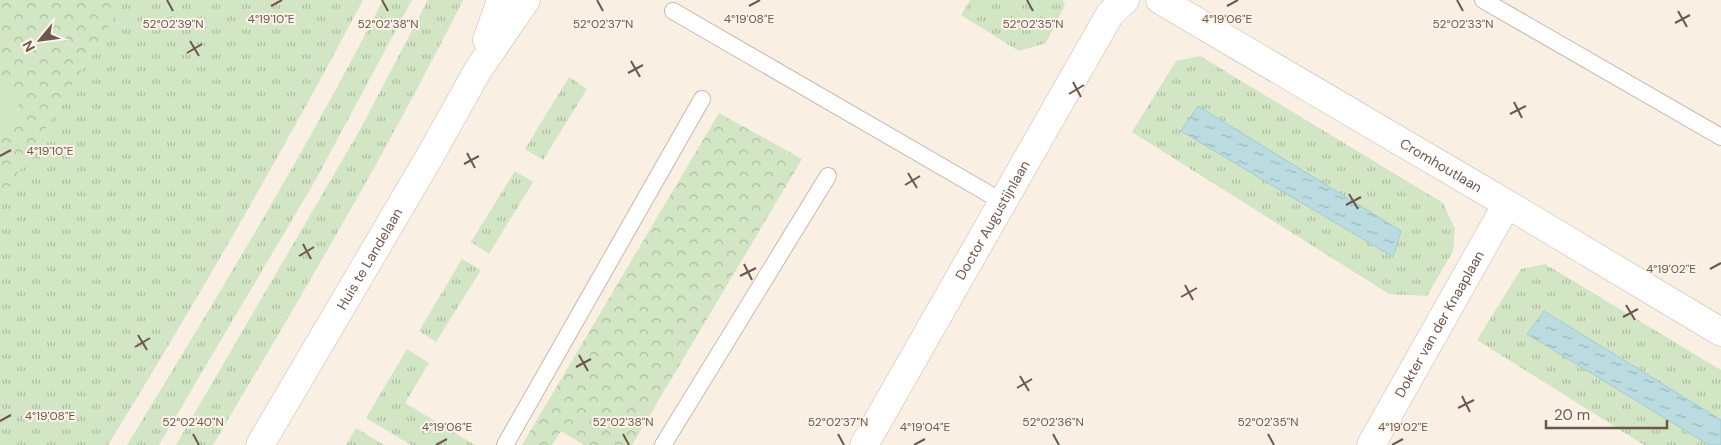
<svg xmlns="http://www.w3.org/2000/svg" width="1721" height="445" font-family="'DM Sans',sans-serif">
	<defs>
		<pattern id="grass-tufts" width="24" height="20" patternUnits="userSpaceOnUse" patternTransform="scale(1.25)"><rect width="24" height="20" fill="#d2e5c4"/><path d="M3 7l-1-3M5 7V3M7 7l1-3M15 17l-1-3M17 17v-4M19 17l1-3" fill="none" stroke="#afbca1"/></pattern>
		<pattern id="forest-crowns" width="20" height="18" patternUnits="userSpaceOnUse" patternTransform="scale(1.25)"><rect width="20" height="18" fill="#d2e5c4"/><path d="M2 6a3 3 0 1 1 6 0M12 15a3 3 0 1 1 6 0" fill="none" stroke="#afbca1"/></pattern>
		<pattern id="water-ripples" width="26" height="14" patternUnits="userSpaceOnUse" patternTransform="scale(1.25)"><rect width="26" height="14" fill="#badce0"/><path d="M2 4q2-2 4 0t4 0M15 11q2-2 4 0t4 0" fill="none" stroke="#9bb5b8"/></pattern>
	</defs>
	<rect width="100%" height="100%" fill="#f9f0e3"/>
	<g fill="url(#grass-tufts)" fill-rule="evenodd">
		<path d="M125,0H363C283,151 198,299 108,445H0V202Z"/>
		<path d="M383,0H412L315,181L159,445H127C216,299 305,153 383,0Z"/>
		<path d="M428,0H463C387,152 300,298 213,445H176L361,128Z"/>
		<path d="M970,0H1063L1065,5L1046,43L1019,51L961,15Z"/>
		<path d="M1200,56L1443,203L1455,229L1453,251L1427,296L1389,294L1132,132L1176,61ZM1198,106L1400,231L1393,257L1182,131Z"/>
		<path d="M569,77L587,89L543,160L525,149Z"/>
		<path d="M515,171L533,182L489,254L471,242Z"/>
		<path d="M462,259L481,270L436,342L419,331Z"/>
		<path d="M1545,264L1721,370V420L1544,311L1527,334L1709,445H1644L1477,340L1521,269Z"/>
		<path d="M407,349L429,363L405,403L475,445H411L366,418Z"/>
		<path d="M356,428L384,445H346Z"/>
	</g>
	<g fill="url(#forest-crowns)">
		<path d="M0,0H125L0,202Z"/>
		<path d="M719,113L802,159L632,445H584L561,431L552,445H522Z"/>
	</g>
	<path fill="#d2e5c4" d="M0,83L21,101L0,136Z"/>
	<g fill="url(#water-ripples)" stroke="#a2cbd1">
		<path d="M1198,106L1401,231L1393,257L1181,131Z"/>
		<path d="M1544,311L1721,420V445H1709L1527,334Z"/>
	</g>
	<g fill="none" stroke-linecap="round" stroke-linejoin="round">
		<defs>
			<g id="service">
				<path d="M1483,0L1721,137"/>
				<path d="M673,11L1003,202"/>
				<path d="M505,445L702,99"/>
				<path d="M663,445L828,176"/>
			</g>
			<g id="minor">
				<path id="s1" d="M1160,0L1507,204L1721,332"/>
				<path id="s2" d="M864,445L1110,14L1125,0"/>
				<path id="s3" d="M1371,445L1507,204"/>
			</g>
			<g id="tertiary">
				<path d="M487,40L501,0"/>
				<path id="s4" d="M260,445L430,156L478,70L526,0"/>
			</g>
		</defs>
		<use href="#service" stroke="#c8b7ab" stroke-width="18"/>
		<use href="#minor" stroke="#c8b7ab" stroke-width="29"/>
		<use href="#tertiary" stroke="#c8b7ab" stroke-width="29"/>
		<use href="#service" stroke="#fff" stroke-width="16"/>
		<use href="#minor" stroke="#fff" stroke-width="28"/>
		<use href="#tertiary" stroke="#fff" stroke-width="28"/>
	</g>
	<path fill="none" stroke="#6e574c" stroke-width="2" d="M167,0L173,11M382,0L388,11M597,0L603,11M1027,0L1033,11M1457,0L1463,11M271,6L282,0M749,6L760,0M1227,6L1238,0M1678,11L1687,27M1675,23L1690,15M190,41L199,56M187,53L202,44M631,61L640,77M628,73L643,65M1073,82L1081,97M1069,94L1084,85M1514,102L1522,118M1510,114L1526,106M467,153L475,168M0,156L11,150M464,164L479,156M908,173L917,188M905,185L920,176M1349,194L1358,209M1346,205L1361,197M303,244L311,259M299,256L314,247M744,264L752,280M1710,269L1721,263M740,276L756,268M1185,285L1193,300M1181,297L1197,288M1626,305L1635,320M1623,317L1638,309M138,335L147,350M135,347L150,338M579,355L588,371M576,367L591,359M1020,376L1029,391M1017,388L1032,379M1462,396L1470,412M1458,408L1474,400M0,421L11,415M193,434L199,445M623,434L629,445M838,434L844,445M1053,434L1059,445M1268,434L1274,445M436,445L447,439M914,445L925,439M1392,445L1403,439"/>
	<g text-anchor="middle" stroke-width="4" stroke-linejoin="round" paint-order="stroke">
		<g font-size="14" fill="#6e574c" stroke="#fdf4e9">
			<text dy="5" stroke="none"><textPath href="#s1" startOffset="326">Cromhoutlaan</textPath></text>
			<text dy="5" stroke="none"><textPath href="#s2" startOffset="259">Doctor Augustijnlaan</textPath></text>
			<text dy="5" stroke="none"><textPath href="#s4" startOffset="216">Huis te Landelaan</textPath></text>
			<text dy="5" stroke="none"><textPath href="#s3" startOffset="139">Dokter van der Knaaplaan</textPath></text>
		</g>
	</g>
	<g font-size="12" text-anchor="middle" fill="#6e574c" stroke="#fdf4e9" stroke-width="4" stroke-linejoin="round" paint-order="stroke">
		<text x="749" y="23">4°19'08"E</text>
		<text x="271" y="23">4°19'10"E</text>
		<text x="1227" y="23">4°19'06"E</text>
		<text x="173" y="28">52°02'39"N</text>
		<text x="388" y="28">52°02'38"N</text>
		<text x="603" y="28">52°02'37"N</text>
		<text x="1033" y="28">52°02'35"N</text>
		<text x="1463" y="28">52°02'33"N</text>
		<text x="50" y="155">4°19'10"E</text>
		<text x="1671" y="273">4°19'02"E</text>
		<text x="50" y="420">4°19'08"E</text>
		<text x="193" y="426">52°02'40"N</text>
		<text x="623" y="426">52°02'38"N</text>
		<text x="838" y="426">52°02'37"N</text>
		<text x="1053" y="426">52°02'36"N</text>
		<text x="1268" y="426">52°02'35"N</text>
		<text x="447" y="431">4°19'06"E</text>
		<text x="925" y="431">4°19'04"E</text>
		<text x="1403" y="431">4°19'02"E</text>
	</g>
	<g transform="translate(40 40) rotate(241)" stroke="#fdf4e9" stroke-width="4" paint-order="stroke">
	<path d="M0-4L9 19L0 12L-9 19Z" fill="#6e574c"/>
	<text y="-8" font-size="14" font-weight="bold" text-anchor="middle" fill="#6e574c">N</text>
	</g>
	<path d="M1546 420v8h121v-8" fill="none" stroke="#6e574c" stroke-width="2.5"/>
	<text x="1554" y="420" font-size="15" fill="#6e574c" stroke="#fdf4e9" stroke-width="4" paint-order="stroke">20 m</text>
</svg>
